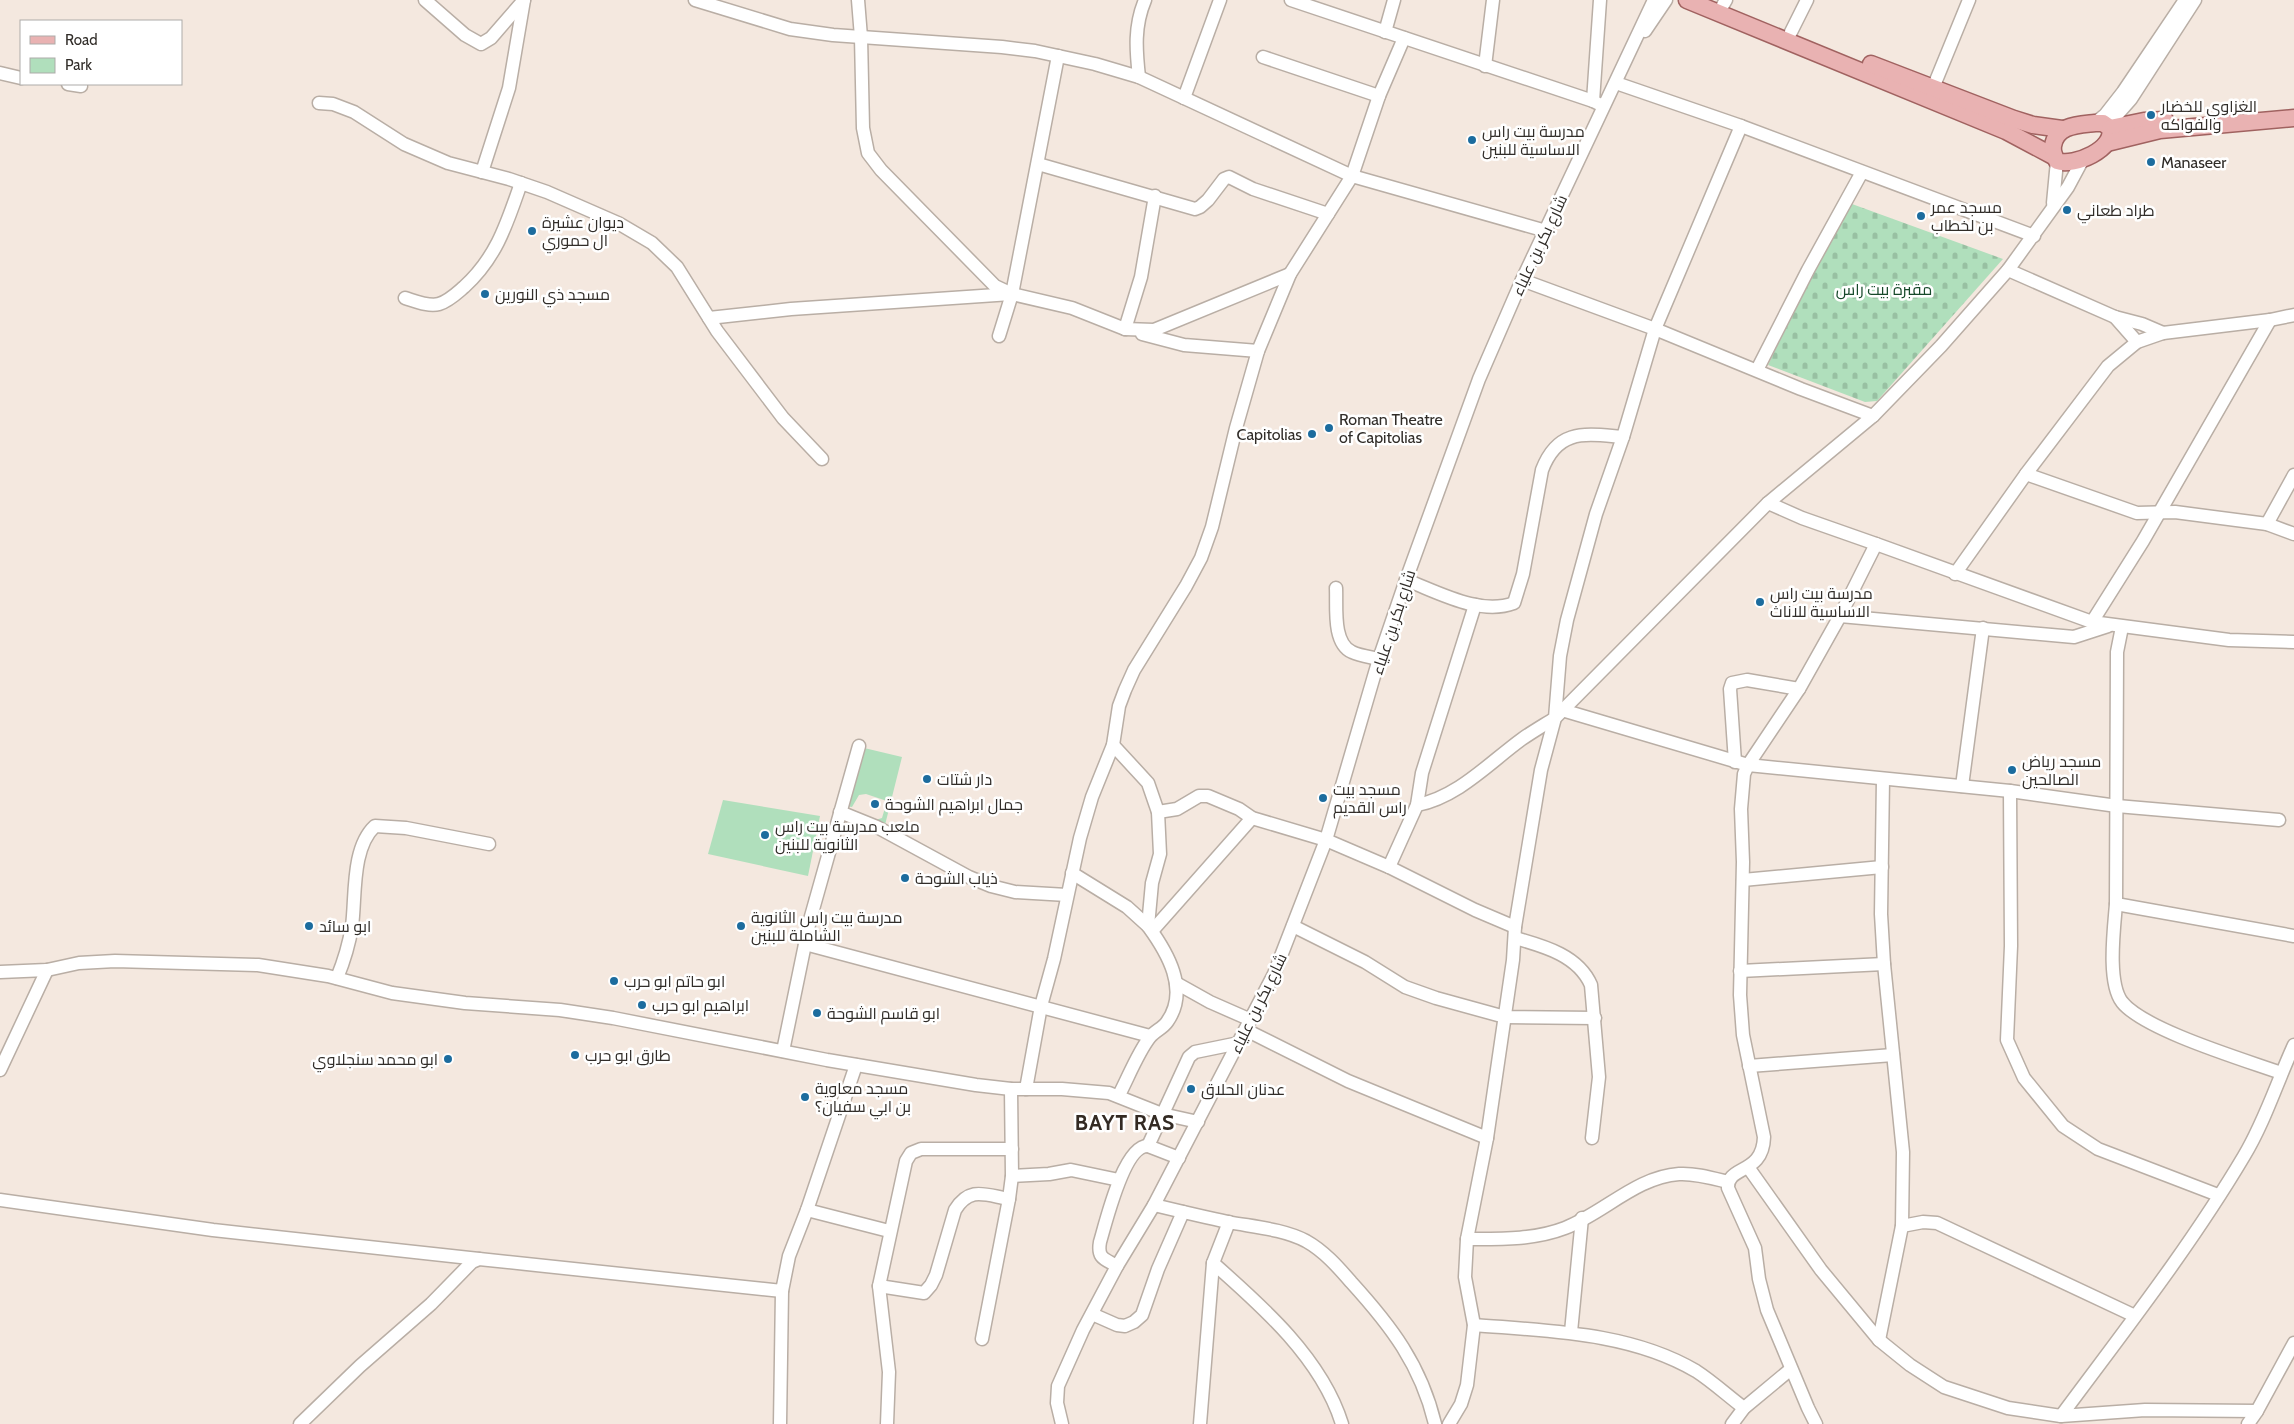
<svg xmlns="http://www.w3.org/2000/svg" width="2294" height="1424" font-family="Cabin,Cairo,sans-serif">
	<defs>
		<pattern id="cemetery-stones" width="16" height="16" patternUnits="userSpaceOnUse" patternTransform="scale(1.25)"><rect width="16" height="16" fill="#b0dfbc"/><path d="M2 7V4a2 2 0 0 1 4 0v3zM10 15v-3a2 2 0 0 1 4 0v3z" fill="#98c0a2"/></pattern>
	</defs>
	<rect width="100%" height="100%" fill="#f4e8df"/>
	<g fill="#b0dfbc">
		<path d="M860,747L902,757L885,825L872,821L882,818L887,801L866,794L859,795L852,807L845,806Z"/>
		<path d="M723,800L820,816L808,876L708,854Z"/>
	</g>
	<path fill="url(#cemetery-stones)" d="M1852,204L2003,259L1877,401L1865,402L1768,365L1812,274Z"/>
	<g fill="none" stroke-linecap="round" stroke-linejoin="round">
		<defs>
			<g id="minor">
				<path d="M425,0L465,35L481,44L491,38L524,0"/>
				<path d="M695,0L790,29L833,35L1002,47L1035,51L1095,64L1139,77L1352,176L1546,231"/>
				<path d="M858,0L861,37L863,128L868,153L881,170L995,286L1012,294L1072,308L1125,329L1154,330L1290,274"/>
				<path d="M1291,0L1593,101"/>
				<path d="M1600,0L1593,101L1601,105"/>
				<path d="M1723,5L1726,0"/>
				<path d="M1645,31L1666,0"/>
				<path d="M1385,32L1394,0"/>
				<path d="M1791,32L1807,0"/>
				<path d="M1263,57L1379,96"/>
				<path d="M1485,66L1493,0"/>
				<path d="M0,73L21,78"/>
				<path d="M1139,77C1136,50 1134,26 1145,0"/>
				<path d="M1616,83L1741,126L2034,236"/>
				<path d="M68,84L81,86"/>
				<path d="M1933,88L1969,0"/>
				<path d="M1184,98L1220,0"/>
				<path d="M319,103L333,104L354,112L404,144L448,163L509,179L547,192L618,223L652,243L677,267L717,331L783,418L822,459"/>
				<path d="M2095,123L2105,115L2123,92L2185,0"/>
				<path d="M2108,125L2131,99L2195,0"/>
				<path d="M1038,164L1195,209L1200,207L1208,200L1224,179L1229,177L1253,189L1328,214"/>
				<path d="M482,172L509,88L524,0"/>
				<path d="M2053,203L2057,161"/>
				<path d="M2008,270L2115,317L2142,324L2163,333"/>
				<path d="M1522,280L1655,329L1801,389L1873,416"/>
				<path d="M405,298C415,301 429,307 439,304C449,301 457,293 464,287C497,257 507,223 521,183"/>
				<path d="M2115,317L2137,342"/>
				<path d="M709,318L791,309L1011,294"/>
				<path d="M1125,329L1141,277L1155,196"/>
				<path d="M1142,334L1184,345L1258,351"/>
				<path d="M999,336L1012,294L1058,56"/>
				<path d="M1757,370L1808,270L1862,172"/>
				<path d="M2026,474L2137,513L2175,512L2267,524L2294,534"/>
				<path d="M1768,503L1802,518L1876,544L1840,616L1799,689L1748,765L1744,774L1741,809L1743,862L1740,995L1743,1035L1764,1137C1763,1175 1727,1165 1728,1188L1755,1248L1759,1279L1767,1310L1808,1408L1816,1424"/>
				<path d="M2267,524L2294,475"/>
				<path d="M1876,544L2092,622L2229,640L2294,642"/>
				<path d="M1955,574L2026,474L2108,366L2137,342L2163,333L2270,320L2294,315"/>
				<path d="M1406,580C1438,592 1480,616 1514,603L1523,574L1542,470C1558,428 1585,434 1623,437"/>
				<path d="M1336,588C1337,606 1332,643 1352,652C1360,656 1371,657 1379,659"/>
				<path d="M1840,616L2074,637L2108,626"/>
				<path d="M2092,622L2143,541L2270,320"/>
				<path d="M2122,627L2117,652L2116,904C2114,929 2107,982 2122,1002C2144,1030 2245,1060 2281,1073"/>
				<path d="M1562,710L1748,765L2010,791"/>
				<path d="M1113,745L1148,783L1158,812L1160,854L1152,883L1148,926C1167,952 1190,990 1167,1022C1163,1028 1155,1031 1150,1037C1138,1052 1128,1078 1119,1095"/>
				<path d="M1735,762L1730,689L1732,683L1747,680L1799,689"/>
				<path d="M1883,779L1881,914L1884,964L1903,1152L1902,1226"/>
				<path d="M1962,786L1983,628"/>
				<path d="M1417,805C1458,797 1489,763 1522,739C1532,732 1544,725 1555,718L1560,656L1567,620L1596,514L1623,437L1655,329L1741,126"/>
				<path d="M840,812L877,827L969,877L991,886L1015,892L1067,895"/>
				<path d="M1158,812L1177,809L1199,796H1208L1239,809L1252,818L1326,840L1389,867L1475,910L1515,927"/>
				<path d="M1389,867L1417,805L1422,773L1475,605"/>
				<path d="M1072,873L1127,907L1148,926"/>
				<path d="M1743,880L1882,867"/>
				<path d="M2116,904L2294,936"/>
				<path d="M1293,926L1365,962L1405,987L1436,998L1505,1017L1595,1018"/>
				<path d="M1152,931L1252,818"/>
				<path d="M1515,938C1543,946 1578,955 1591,985L1599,1077L1592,1138"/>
				<path d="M805,944L1150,1036"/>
				<path d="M1740,971L1884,964"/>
				<path d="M0,972L47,970L79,963L115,961L258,965L328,976L392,993L465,1003L560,1010L613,1018L827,1060L976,1085L1011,1089H1062L1109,1093L1162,1114L1198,1122"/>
				<path d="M337,978C344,961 349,945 352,926C356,897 351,848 375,826L406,828L489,844"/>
				<path d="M1176,983L1210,1002L1251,1020"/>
				<path d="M1246,1030L1348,1081L1487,1138"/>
				<path d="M783,1051L810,920L859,746"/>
				<path d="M1749,1066L1893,1055"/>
				<path d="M0,1070L47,970"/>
				<path d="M1026,1089L1041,1006L1054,959L1080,838L1092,797L1113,745L1119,706L1125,690L1134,670L1186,586L1201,558L1212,527L1236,428L1258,351L1290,274L1352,176L1379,96L1404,38"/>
				<path d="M1179,1158L1148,1146L1189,1057L1195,1052L1239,1043"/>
				<path d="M1748,1167L1821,1270L1879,1340L1910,1365L1944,1387L2008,1408L2061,1416L2145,1410L2257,1411"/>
				<path d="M1012,1176L1049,1174L1071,1170L1119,1180"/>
				<path d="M2218,1195L2098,1149L2063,1126L2024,1078L2007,1040L2011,946L2010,791L2117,806L2279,820"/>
				<path d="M0,1200L213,1230L479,1259"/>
				<path d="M1154,1205C1179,1211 1204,1217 1228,1222C1254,1227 1283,1229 1306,1241C1324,1251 1338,1267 1351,1282C1391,1326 1421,1365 1435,1424"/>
				<path d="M807,1210L889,1231"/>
				<path d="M1467,1239C1500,1239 1534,1240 1565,1228C1604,1213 1636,1177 1679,1174C1695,1173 1712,1178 1728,1182"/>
				<path d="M1213,1263C1263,1307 1322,1359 1342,1424"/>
				<path d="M1117,1266C1105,1259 1097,1259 1100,1242C1106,1222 1124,1145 1148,1146"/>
				<path d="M879,1286L924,1293L931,1285L936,1275L955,1210C970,1186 985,1195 1009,1199"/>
				<path d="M1092,1314L1117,1325L1125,1326L1134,1322L1142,1315L1158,1269L1183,1212"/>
				<path d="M1474,1325C1548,1331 1630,1332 1696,1371C1713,1382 1728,1396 1744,1408"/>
				<path d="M1571,1332L1582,1218"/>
				<path d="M982,1339L1009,1199L1012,1176L1011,1089"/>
				<path d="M1879,1340L1902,1226L1923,1222L1937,1223L2135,1316"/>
				<path d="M2061,1416C2124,1331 2190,1247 2244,1156C2265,1121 2277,1082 2294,1045"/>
				<path d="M300,1424L360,1366L431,1304L472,1262L479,1259L782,1291L789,1256L807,1210L856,1065"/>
				<path d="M780,1424L782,1291"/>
				<path d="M887,1424L889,1372L879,1286L906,1161L911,1153L921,1149H1012"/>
				<path d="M1062,1424L1057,1403L1058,1386L1083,1330L1117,1266L1154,1205L1274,974L1326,840L1379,659L1406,580L1479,379L1522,280L1654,0"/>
				<path d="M1200,1424L1213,1263L1229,1222"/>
				<path d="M1449,1424L1461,1404L1467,1385L1474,1325L1465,1277L1467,1239L1487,1138L1513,960L1515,927L1541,770L1555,718L1768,503L1873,416L1941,346L2008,270L2068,187L2083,159"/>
				<path d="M1732,1424L1744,1408L1791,1369"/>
				<path d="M2248,1424L2257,1411L2294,1343"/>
			</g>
			<g id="major">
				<path d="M1687,0L2006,131L2053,156"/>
				<path d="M1871,64L2014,119L2033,125L2062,129"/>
				<path d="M2095,123H2103L2110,128C2116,149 2074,167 2057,161C2054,156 2052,152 2053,146C2056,125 2078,125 2095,123Z"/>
				<path d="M2110,128L2144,121L2165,120"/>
				<path d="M2107,143L2160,130L2294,118"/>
			</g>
		</defs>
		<use href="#minor" stroke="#b9aea5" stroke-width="15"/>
		<use href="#major" stroke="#a06260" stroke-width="19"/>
		<use href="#minor" stroke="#fff" stroke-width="12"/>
		<use href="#major" stroke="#e9b2b2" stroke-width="16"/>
	</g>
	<g fill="#1c6c9e" stroke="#fff" stroke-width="2">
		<circle cx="2151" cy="115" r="5"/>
		<circle cx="1472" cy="140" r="5"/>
		<circle cx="2151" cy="162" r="5"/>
		<circle cx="2067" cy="210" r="5"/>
		<circle cx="1921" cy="216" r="5"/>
		<circle cx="532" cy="231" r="5"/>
		<circle cx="485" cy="294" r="5"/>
		<circle cx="1329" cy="428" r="5"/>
		<circle cx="1312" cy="434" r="5"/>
		<circle cx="1760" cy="602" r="5"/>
		<circle cx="2012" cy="770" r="5"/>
		<circle cx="927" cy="779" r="5"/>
		<circle cx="1323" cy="798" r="5"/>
		<circle cx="875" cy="804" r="5"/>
		<circle cx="765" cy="835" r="5"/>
		<circle cx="905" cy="878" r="5"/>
		<circle cx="309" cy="926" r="5"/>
		<circle cx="741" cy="926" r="5"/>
		<circle cx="614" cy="981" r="5"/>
		<circle cx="642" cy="1005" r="5"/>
		<circle cx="817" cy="1013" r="5"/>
		<circle cx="575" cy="1055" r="5"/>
		<circle cx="448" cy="1059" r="5"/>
		<circle cx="1191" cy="1089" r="5"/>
		<circle cx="805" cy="1097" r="5"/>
	</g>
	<g text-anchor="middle" stroke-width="5" stroke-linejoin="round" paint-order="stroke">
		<g font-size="16" fill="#312d29" stroke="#fff" text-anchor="start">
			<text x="2161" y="112">الغزاوي للخضار<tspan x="2161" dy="18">والفواكه</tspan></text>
			<text x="1482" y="137">مدرسة بيت راس<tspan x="1482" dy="18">الاساسية للبنين</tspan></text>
			<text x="2161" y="168">Manaseer</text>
			<text x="1931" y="213">مسجد عمر<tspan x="1931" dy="18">بن لخطاب</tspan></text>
			<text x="2077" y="216">طراد طعاني</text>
			<text x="542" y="228">ديوان عشيرة<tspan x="542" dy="18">ال حموري</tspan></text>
			<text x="495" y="300">مسجد ذي النورين</text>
			<text x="1339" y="425">Roman Theatre<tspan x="1339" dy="18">of Capitolias</tspan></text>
			<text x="1302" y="440" text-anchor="end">Capitolias</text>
			<text x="1770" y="599">مدرسة بيت راس<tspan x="1770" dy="18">الاساسية للاناث</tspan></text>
			<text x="2022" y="767">مسجد رياض<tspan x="2022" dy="18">الصالحين</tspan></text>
			<text x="937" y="785">دار شتات</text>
			<text x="1333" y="795">مسجد بيت<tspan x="1333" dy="18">راس القديم</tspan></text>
			<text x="885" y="810">جمال ابراهيم الشوحة</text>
			<text x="775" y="832">ملعب مدرسة بيت راس<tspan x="775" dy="18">الثانوية للبنين</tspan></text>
			<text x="915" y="884">ذياب الشوحة</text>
			<text x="751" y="923">مدرسة بيت راس الثانوية<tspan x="751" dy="18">الشاملة للبنين</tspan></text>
			<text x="319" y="932">ابو سائد</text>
			<text x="624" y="987">ابو حاتم ابو حرب</text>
			<text x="652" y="1011">ابراهيم ابو حرب</text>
			<text x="827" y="1019">ابو قاسم الشوحة</text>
			<text x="585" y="1061">طارق ابو حرب</text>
			<text x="438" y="1065" text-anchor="end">ابو محمد سنجلاوي</text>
			<text x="815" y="1094">مسجد معاوية<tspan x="815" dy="18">بن ابي سفيان؟</tspan></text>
			<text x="1201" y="1095">عدنان الحلاق</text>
		</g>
		<g font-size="16" fill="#312d29" stroke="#fff">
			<text transform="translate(1539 245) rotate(-65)" y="6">شارع بكر بن علياء</text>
			<text transform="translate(1393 622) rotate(-72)" y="6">شارع بكر بن علياء</text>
			<text transform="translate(1258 1003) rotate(-64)" y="6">شارع بكر بن علياء</text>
		</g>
		<g font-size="16" fill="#16492a" stroke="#fff">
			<text x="1884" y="295">مقبرة بيت راس</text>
		</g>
		<g font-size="21" font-weight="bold" letter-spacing="1" fill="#332a23" stroke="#fff">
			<text x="1125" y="1130">BAYT RAS</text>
		</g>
	</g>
	<rect x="20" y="20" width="162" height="65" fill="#ffffff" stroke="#adaba9"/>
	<rect x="30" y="36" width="25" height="8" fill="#e9b2b2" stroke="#adaba9"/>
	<text x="65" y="45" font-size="15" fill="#312d29">Road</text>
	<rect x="30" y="58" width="25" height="15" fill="#b0dfbc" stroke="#adaba9"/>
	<text x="65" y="70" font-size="15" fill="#312d29">Park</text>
</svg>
